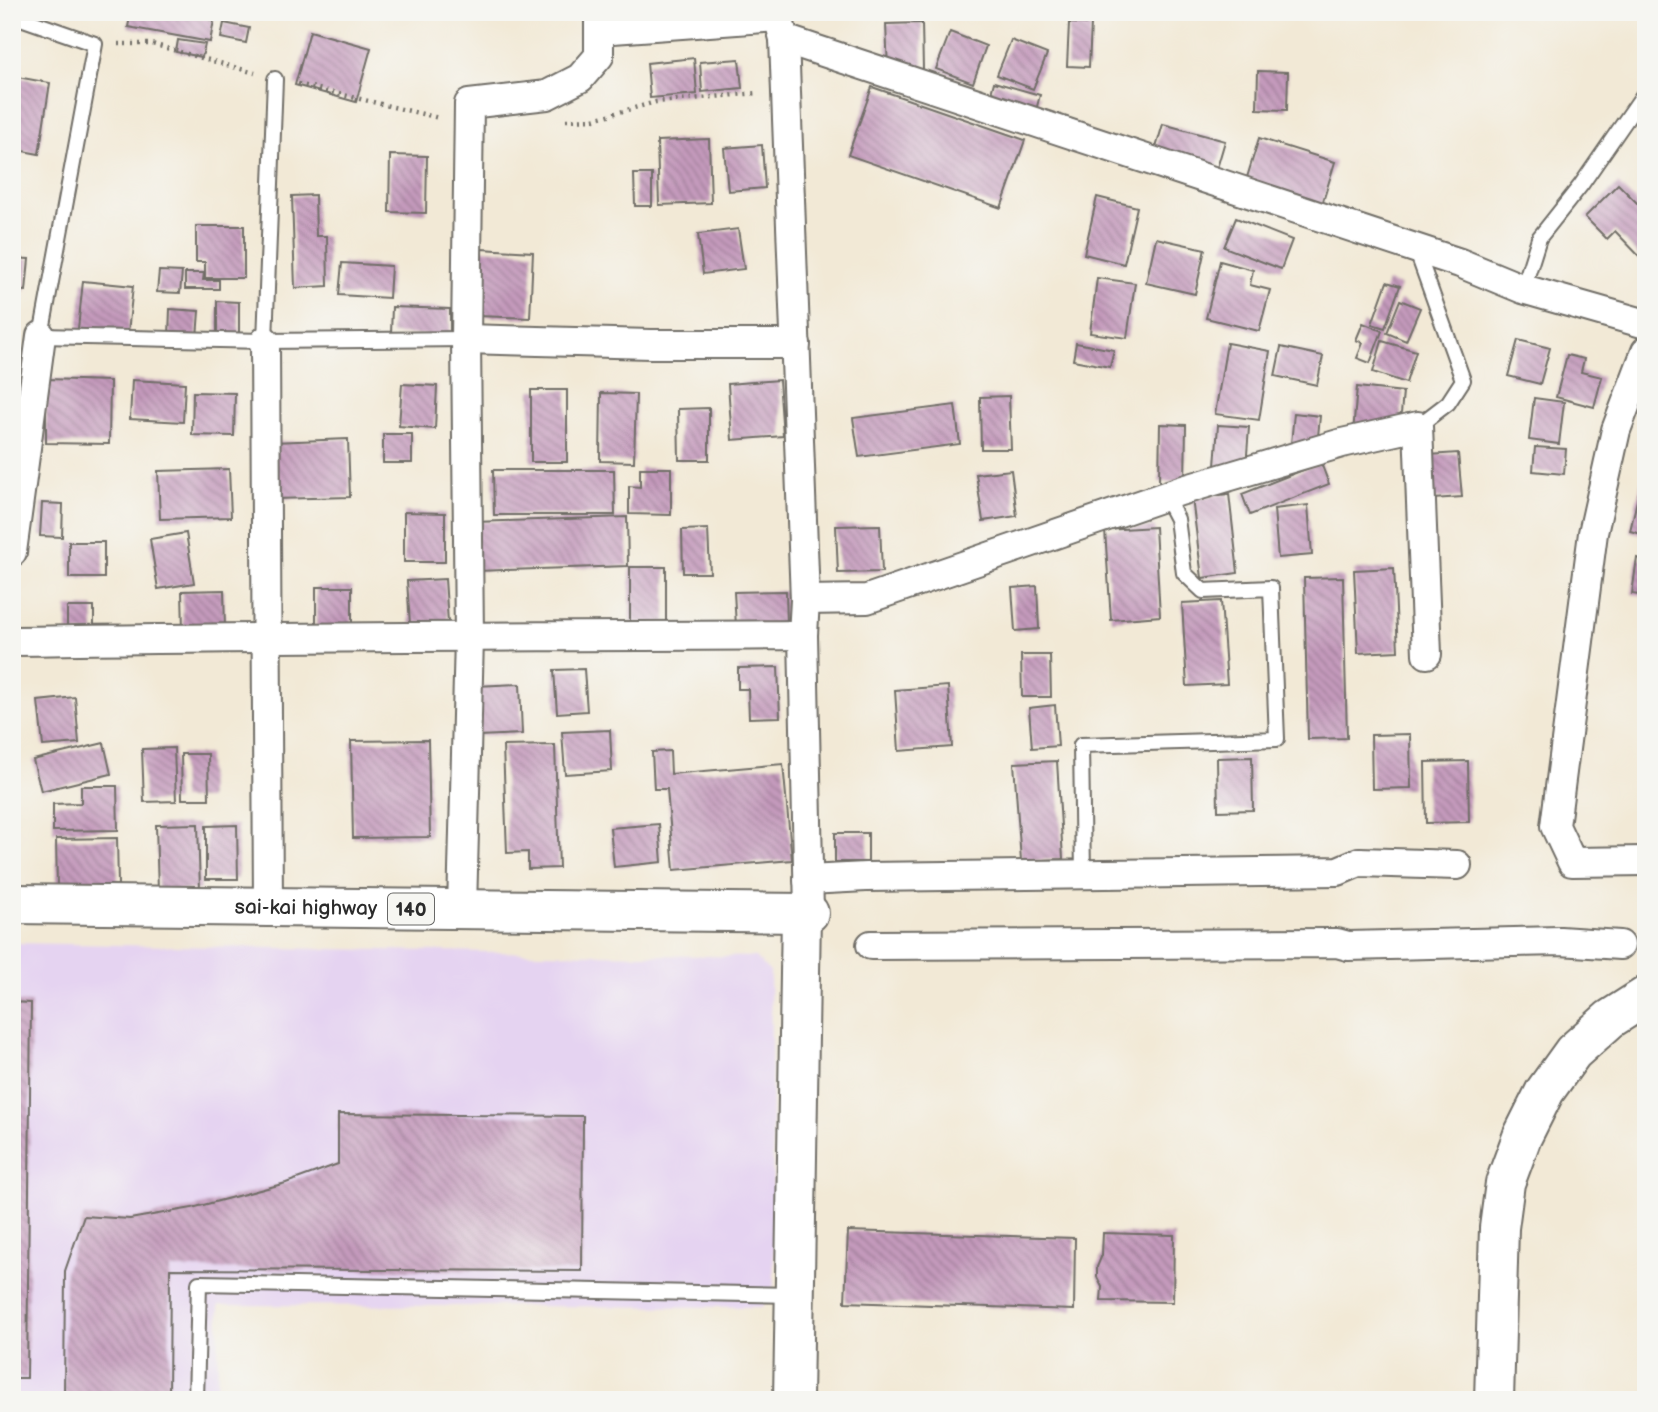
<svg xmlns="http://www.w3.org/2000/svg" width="1658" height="1412" font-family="'Balsamiq Sans',sans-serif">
	<defs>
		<pattern id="building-back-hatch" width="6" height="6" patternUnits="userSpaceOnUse" patternTransform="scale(1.75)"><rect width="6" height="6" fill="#c49abc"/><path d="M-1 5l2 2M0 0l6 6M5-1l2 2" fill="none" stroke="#9f7e99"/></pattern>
	</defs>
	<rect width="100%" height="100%" fill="#f6f6f2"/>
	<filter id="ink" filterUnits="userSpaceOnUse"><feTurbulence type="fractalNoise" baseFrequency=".0143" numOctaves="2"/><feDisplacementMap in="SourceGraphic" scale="14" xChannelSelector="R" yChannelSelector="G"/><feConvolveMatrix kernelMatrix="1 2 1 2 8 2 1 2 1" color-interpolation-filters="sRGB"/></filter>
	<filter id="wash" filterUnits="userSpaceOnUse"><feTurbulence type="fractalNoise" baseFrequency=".00686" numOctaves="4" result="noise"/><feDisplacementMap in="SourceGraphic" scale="28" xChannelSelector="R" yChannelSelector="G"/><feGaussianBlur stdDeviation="1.57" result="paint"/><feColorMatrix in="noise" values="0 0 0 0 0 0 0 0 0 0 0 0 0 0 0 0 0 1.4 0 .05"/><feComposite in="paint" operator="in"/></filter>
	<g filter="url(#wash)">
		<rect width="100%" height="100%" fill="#f2e9d6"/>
		<path fill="#e5d3f1" d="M12,943L755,957L770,972L774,1285L762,1307L219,1305L217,1400H12Z"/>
		<g id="blocks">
			<g fill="url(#building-back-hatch)">
				<path d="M131,12H173L214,20L210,42L128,27Z"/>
				<path d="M937,12H969V16L937,17Z"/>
				<path d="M1059,12H1183V18L1059,20Z"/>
				<path d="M224,23L249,28L246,43L221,38Z"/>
				<path d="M922,23L923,69L888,70L886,24Z"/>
				<path d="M1069,23L1091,24L1089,67L1067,66Z"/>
				<path d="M310,31L371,48L356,102L295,85Z"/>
				<path d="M950,32L986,46L973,83L936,69Z"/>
				<path d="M178,40L205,44L202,57L176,52Z"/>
				<path d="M1011,40L1047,54L1033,89L997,75Z"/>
				<path d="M694,58L697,94L650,98L647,63Z"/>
				<path d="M739,59L742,88L702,92L700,62Z"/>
				<path d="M1258,71L1288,72L1287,110L1257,109Z"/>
				<path d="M12,76L50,83L39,154L12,149Z"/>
				<path d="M994,82L1040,95L1034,118L988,105Z"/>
				<path d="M872,87L1025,140L1001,208L848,155Z"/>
				<path d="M1163,124L1225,141L1215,175L1153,158Z"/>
				<path d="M1259,138L1335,162L1321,208L1245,184Z"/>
				<path d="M709,139L711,203L659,205L657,141Z"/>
				<path d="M762,145L765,188L728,191L724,148Z"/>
				<path d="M390,155L427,156L426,213L389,212Z"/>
				<path d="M634,174H652V206H635Z"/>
				<path d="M1618,184L1646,212V255L1642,259L1615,231L1607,239L1585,217Z"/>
				<path d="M315,195L316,236H327L328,286L295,288L292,196Z"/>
				<path d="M1097,197L1137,207L1124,264L1084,254Z"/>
				<path d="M1236,218L1292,240L1281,269L1224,247Z"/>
				<path d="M196,226H244V278H205V262H196Z"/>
				<path d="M738,229L744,269L703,274L698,234Z"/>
				<path d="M1156,238L1205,249L1195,294L1146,283Z"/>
				<path d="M481,249L533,252L530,318L478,316Z"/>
				<path d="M12,258L29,259L26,291L12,290Z"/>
				<path d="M1220,261L1253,270L1250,285L1270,290L1259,331L1206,318Z"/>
				<path d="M342,263L391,266L389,298L339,295Z"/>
				<path d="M159,271L182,272L180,293L157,292Z"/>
				<path d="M185,273H204L203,280H219V289H185Z"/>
				<path d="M1097,278L1135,283L1127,338L1090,333Z"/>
				<path d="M83,281L133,286L128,333L78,329Z"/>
				<path d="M1387,282L1400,286L1385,328L1372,324Z"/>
				<path d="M1400,300L1420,308L1406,341L1387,333Z"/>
				<path d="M217,301L239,302V336H217Z"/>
				<path d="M392,307L450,309V336L391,334Z"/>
				<path d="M170,309L199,311L197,338L169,336Z"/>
				<path d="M1363,323L1382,331L1370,363L1357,358L1363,343L1356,340Z"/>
				<path d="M1518,340L1550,348L1540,384L1508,376Z"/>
				<path d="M1382,341L1416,351L1406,383L1373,372Z"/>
				<path d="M1076,343L1114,350L1110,367L1073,360Z"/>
				<path d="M1227,343L1270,351L1259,420L1215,414Z"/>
				<path d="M1281,347L1323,356L1317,385L1275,376Z"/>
				<path d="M1567,355L1584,359L1581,372L1602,377L1594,407L1556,397Z"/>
				<path d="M46,379L110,381L109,444L46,443Z"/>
				<path d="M132,380L185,383L183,422L130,419Z"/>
				<path d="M779,380L783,436L732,440L728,384Z"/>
				<path d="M402,384L437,386L435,429L399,426Z"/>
				<path d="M1357,387L1403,392L1400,425L1353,433Z"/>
				<rect x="531" y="390" width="36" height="72"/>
				<path d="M193,392L235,393L234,436L192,435Z"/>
				<path d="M601,393L636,394L634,462L600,461Z"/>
				<path d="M1009,396L1011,449H981L980,397Z"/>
				<path d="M1534,398L1564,402L1559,444L1529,440Z"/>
				<path d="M955,405L960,444L859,457L853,418Z"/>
				<path d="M709,408V460H679L678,409Z"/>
				<path d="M1294,413L1320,416L1317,446L1291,444Z"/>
				<path d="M1160,424L1186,425L1185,482H1159Z"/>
				<path d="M1218,425L1249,427L1246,468L1215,466Z"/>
				<rect x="383" y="434" width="29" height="29"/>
				<path d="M348,439L350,497L274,499L273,442Z"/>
				<path d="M1535,447L1566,449L1564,474L1533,471Z"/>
				<path d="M1458,453L1462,497L1433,499L1429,455Z"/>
				<path d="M1321,463L1329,484L1250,515L1242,494Z"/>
				<path d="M1645,466H1646V535L1630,531Z"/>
				<path d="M640,468H671V515L629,514V486L640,487Z"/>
				<path d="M229,469L231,517L160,519L158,471Z"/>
				<path d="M493,470H614L615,515H494Z"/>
				<path d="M1011,470L1017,516L983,521L976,474Z"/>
				<path d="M1229,494L1238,573L1202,578L1192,498Z"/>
				<path d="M42,503L63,504L62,537L40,536Z"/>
				<path d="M1308,505L1312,555L1278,558L1274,509Z"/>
				<path d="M404,512L445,513V562H404Z"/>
				<path d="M627,517L628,566L476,571L475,522Z"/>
				<path d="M880,525L882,572L838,573L836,526Z"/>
				<path d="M1155,527L1160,616L1111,620L1105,530Z"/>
				<path d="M708,529L710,573H683L682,530Z"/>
				<path d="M186,533L194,583L158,589L150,539Z"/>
				<rect x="69" y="542" width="35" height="36"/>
				<path d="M1637,558L1646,560V596L1632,594Z"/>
				<rect x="630" y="567" width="36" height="56"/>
				<path d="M1394,568L1398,651L1358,653L1354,570Z"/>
				<path d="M1343,577L1347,738L1308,739L1304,578Z"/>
				<path d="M445,579L448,622L410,624L407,581Z"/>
				<path d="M1037,586L1039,629L1015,631L1012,588Z"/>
				<rect x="316" y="587" width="36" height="45"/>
				<path d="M224,590L225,629L183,630L182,591Z"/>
				<path d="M786,591L787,624L736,626L734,592Z"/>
				<path d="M1221,601L1227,684L1187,686L1182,603Z"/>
				<rect x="67" y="607" width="27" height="26"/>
				<path d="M1021,655H1050L1051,697H1022Z"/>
				<path d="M778,667L780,717L749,718L748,689H738V668Z"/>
				<path d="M584,669L587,711L557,713L554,670Z"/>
				<path d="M520,684L522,734L478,736L476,686Z"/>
				<path d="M948,686L952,747L899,751L895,690Z"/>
				<path d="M75,697L79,743L43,746L38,701Z"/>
				<path d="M1055,705L1058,746L1032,748L1029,708Z"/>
				<path d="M610,730L612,771L565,774L562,732Z"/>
				<path d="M1410,734L1411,788L1372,789L1371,735Z"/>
				<path d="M428,740L430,837L353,838L351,741Z"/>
				<path d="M104,743L111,774L41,791L33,760Z"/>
				<path d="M555,745L559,868L528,869V852L507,853L503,746Z"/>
				<path d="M174,748L176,801L144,802L142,749Z"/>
				<path d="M670,751L671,774L783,764L792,860L674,870L667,789H654L652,752Z"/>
				<path d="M181,754H208L209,799H182Z"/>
				<path d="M1252,757L1253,810L1218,811L1217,758Z"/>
				<path d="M1057,761L1063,859L1021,861L1014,763Z"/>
				<path d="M1468,761L1469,822L1426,823L1425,762Z"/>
				<path d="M81,786H117L118,830L53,831V804L81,803Z"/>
				<path d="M198,824L200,890L158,891L156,825Z"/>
				<path d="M659,824L662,862L614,867L610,828Z"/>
				<path d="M237,825L238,879H206V826Z"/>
				<rect x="835" y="833" width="33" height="29"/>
				<path d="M117,838L118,885L57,886L56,839Z"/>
				<path d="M12,1002L31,1003L27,1378H12Z"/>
				<path d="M338,1114L583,1116L582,1271L170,1269L169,1400H64L65,1271L84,1216L130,1219L192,1208L286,1183L338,1164Z"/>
				<path d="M848,1231L1075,1238L1074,1310L845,1302Z"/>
				<path d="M1103,1233L1174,1235L1173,1302L1101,1301L1102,1287L1097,1277V1267L1102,1255Z"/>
			</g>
		</g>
	</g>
	<g filter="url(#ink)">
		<use href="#blocks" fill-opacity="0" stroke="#716e67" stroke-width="2"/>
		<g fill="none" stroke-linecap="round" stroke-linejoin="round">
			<defs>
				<g id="lane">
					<path d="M12,15L95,44L41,336L265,341L466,339"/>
					<path d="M1416,249L1463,380L1448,403L1418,426"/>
					<path d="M1523,289L1539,238L1581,185L1646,91"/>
					<path d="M265,341L275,79"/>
					<path d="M1083,874L1081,745L1277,739L1271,588L1203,591L1184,573L1177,519L1165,496"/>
					<path d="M196,1400L199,1283L795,1295"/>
				</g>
				<g id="street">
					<path d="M777,12L784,39L805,600L803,635L809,913"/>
					<path d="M599,30L778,17"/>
					<path d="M784,39L1460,263L1523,289L1646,324"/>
					<path d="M466,339L651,344H796"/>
					<path d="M265,341L268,907"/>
					<path d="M1646,351L1616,430L1593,533L1555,826L1572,862L1646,861"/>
					<path d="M12,552L41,336"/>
					<path d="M805,600L867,599L1180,491L1342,443L1418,426L1427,654"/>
					<path d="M12,641C276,636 539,637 803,635"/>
					<path d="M808,880L866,877L1338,871L1359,862L1457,865"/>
					<path d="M462,909L469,638L466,339L469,104L547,95L580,78L599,56V12"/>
					<path d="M871,945L1337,943L1348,946L1560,941L1620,945"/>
				</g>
				<g id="secondary">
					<path d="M793,1400L801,913"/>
					<path d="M1494,1400L1499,1228L1505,1183L1522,1137L1545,1091L1573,1052L1610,1019L1646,996"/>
				</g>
				<g id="highway">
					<path id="s1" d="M12,904L809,913"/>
				</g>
			</defs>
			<use href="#lane" stroke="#716e67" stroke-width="18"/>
			<use href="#street" stroke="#716e67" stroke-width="32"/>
			<use href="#secondary" stroke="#716e67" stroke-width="42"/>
			<use href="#highway" stroke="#716e67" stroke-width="42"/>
			<g stroke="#716e67" stroke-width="4.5" stroke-dasharray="2 5" stroke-linecap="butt">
				<path d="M118,44H152L255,73"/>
				<path d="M298,84L439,118"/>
				<path d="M566,120L594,119L656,102L758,93"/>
			</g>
			<use href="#lane" stroke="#fff" stroke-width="14"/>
			<use href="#street" stroke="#fff" stroke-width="28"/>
			<use href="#secondary" stroke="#fff" stroke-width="38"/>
			<use href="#highway" stroke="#fff" stroke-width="38"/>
		</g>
	</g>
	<g text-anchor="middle" stroke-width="5" stroke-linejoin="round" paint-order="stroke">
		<rect fill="#f6f6f2" stroke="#686867" stroke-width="2" x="388" y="893.5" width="46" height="31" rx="5"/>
		<g font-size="19" font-weight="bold" fill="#2b2b2b">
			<text x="411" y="916">140</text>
		</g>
		<g font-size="21" fill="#2b2b2b" stroke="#f6f6f2">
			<text dy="7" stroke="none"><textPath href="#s1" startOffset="294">sai-kai highway</textPath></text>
		</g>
	</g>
	<rect width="1658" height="1412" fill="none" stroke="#f6f6f2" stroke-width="42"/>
</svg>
